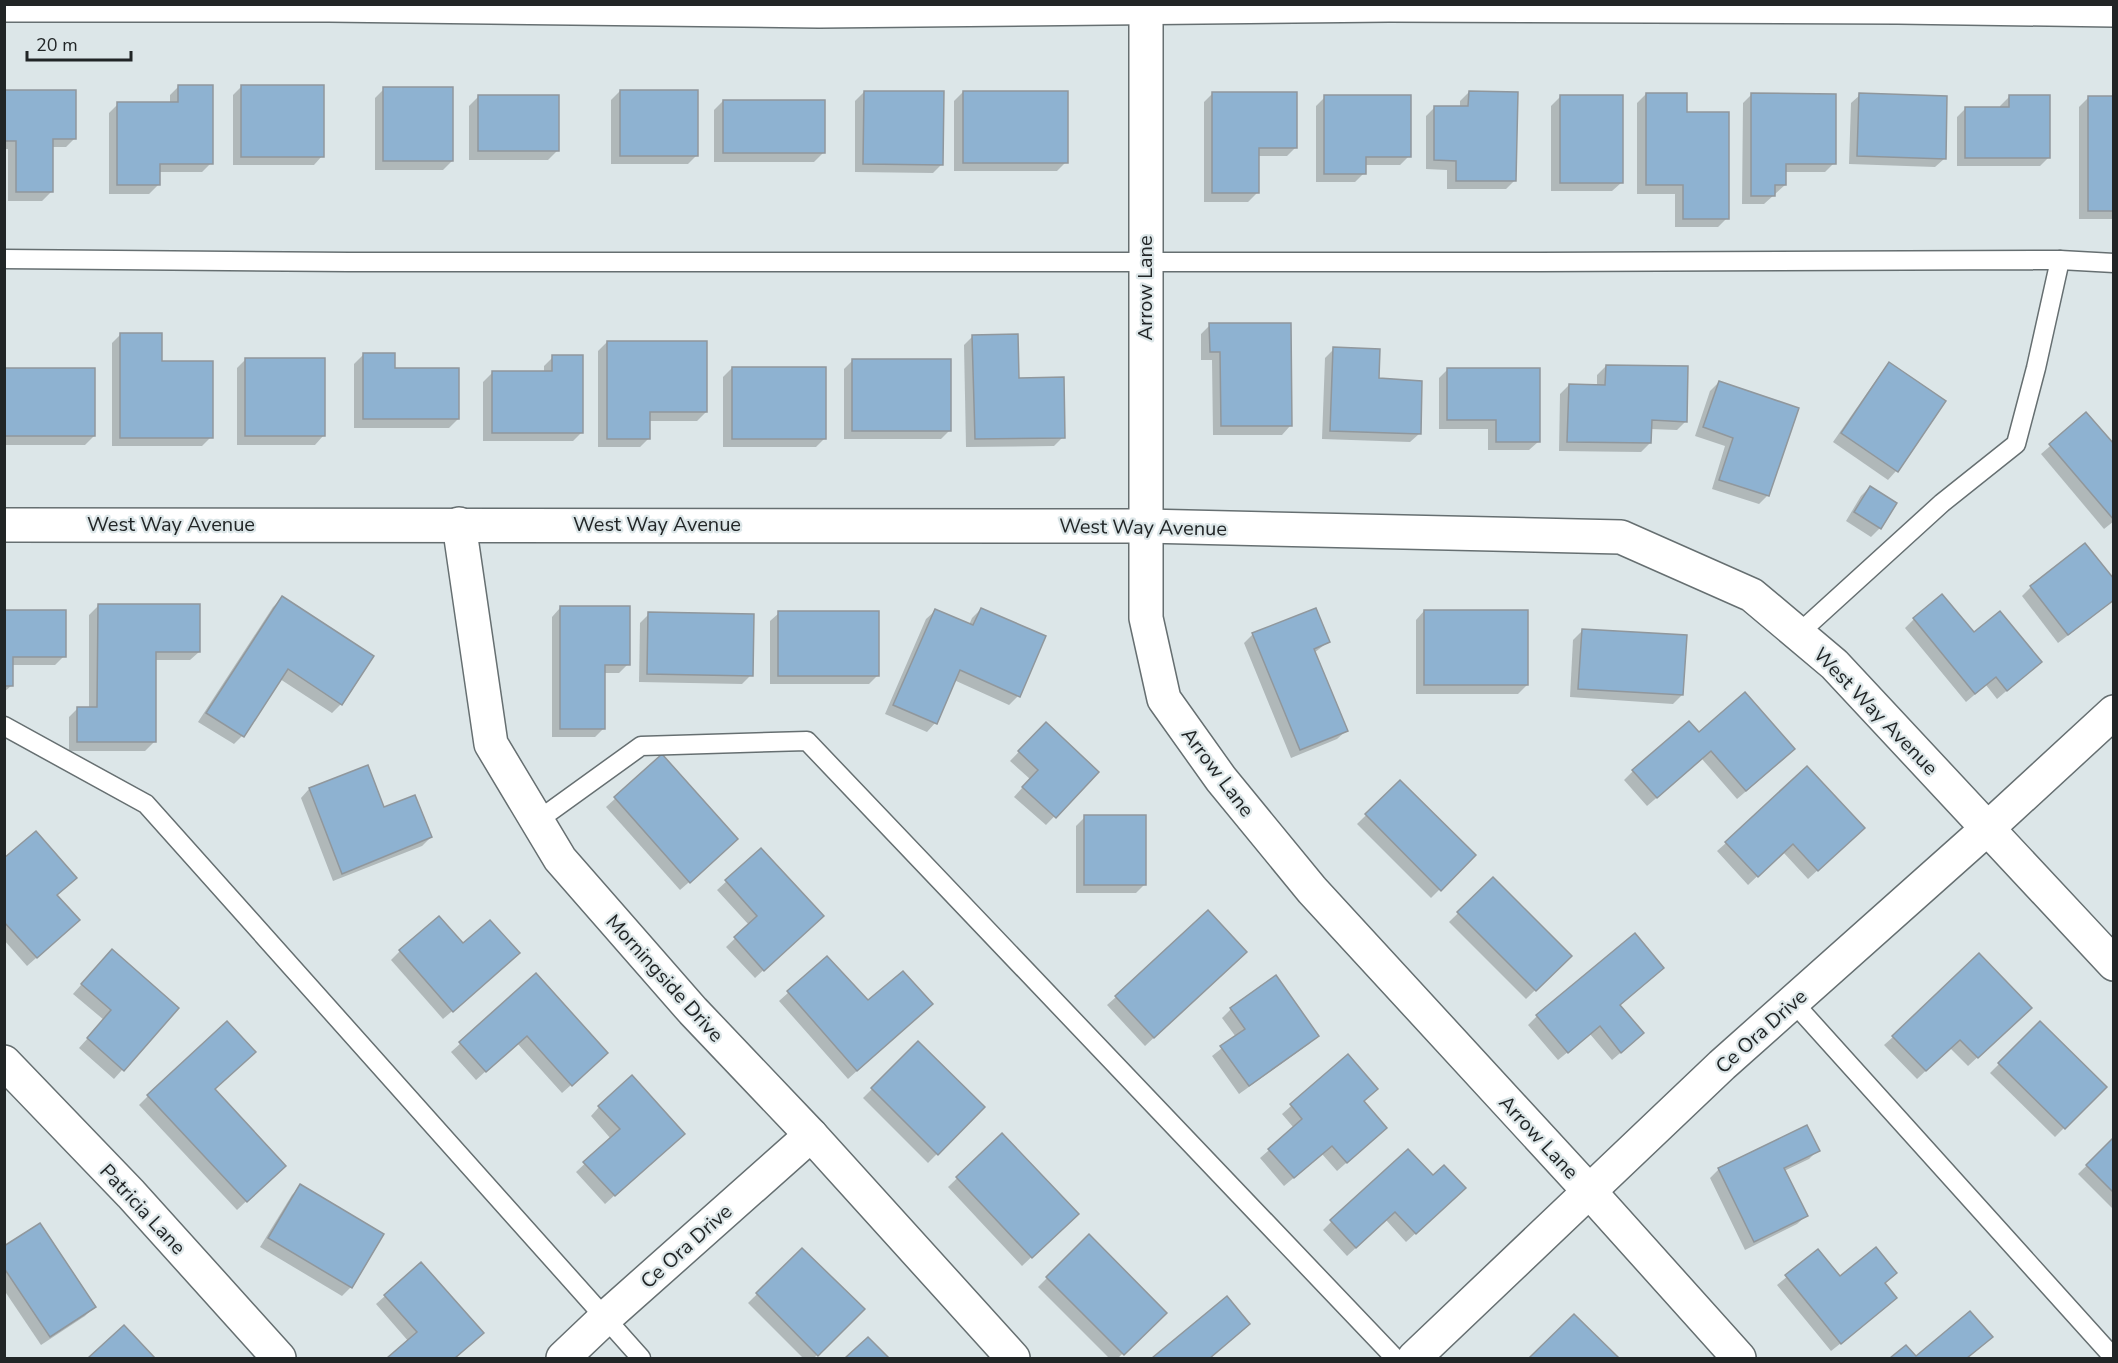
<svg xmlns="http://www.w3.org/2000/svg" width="2118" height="1363" font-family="'Nunito Sans',sans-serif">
	<rect width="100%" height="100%" fill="#dce6e8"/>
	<g fill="#0003">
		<path d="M179,86L211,163L202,172H158V185L149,194H109V113L118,104H170V95Z"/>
		<path d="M242,86L322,156L314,165H233V95Z"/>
		<path d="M384,89L452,161L443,170H375V98Z"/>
		<path d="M4,91L75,138L66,147H51V192L42,201H8V149H4Z"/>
		<path d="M620,91L697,155L688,164H611V100Z"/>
		<path d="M864,92L942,164L933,173L855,172V101Z"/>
		<path d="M963,92L1066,162L1057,171H954V101Z"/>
		<path d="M1469,92L1515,180L1506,189H1447V170L1426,169V116L1435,107H1460V101Z"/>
		<path d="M1213,93L1296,147L1287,156H1257V193L1248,202H1204V102Z"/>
		<path d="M1646,94L1686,114L1727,218L1718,227H1675V194H1637V103Z"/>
		<path d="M1752,94L1834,163L1825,172H1785V185L1764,204H1742L1743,103Z"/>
		<path d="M1860,95L1944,159L1935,167L1849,164L1851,103Z"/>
		<path d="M478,97L557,151L548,160H469V106Z"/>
		<path d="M1325,97L1409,156L1400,165H1364V173L1355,182H1316V106Z"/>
		<path d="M1560,97L1621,183L1612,191H1551V106Z"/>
		<path d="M2009,97L2049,157L2040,166H1957V117L1966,108H2000V106Z"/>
		<path d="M2088,98H2114V219H2079V107Z"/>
		<path d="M723,101L823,153L814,162H714V110Z"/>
		<path d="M1210,325L1290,426L1282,435H1213L1212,360H1201V334Z"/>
		<path d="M121,334L161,363L211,437L202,446H112V343Z"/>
		<path d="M973,336L1018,380L1063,437L1054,446L966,447L964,345Z"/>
		<path d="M607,342L706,412L697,421H649V438L640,447H598V351Z"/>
		<path d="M1334,349L1377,380L1419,434L1410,442L1322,439L1325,358Z"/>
		<path d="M363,355L393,369L458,419L449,428H354V364Z"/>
		<path d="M553,357L582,432L573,441H483V382L492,373H544V366Z"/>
		<path d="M246,359L323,436L315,445H237V368Z"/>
		<path d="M853,360L950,430L941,439H844V369Z"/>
		<path d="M1890,364L1896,471L1888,480L1833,442L1881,373Z"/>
		<path d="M1606,366L1686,421L1677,430L1650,429V443L1641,452L1559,451L1560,394L1569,385L1597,386V375Z"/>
		<path d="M732,368L825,438L816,447H723V377Z"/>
		<path d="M4,369L94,436L85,445H4Z"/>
		<path d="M1448,369L1538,442L1529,450H1488V429H1439V378Z"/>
		<path d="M1719,382L1768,495L1759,504L1712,489L1725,446L1695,436L1710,391Z"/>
		<path d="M2086,415L2114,447V521L2104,529L2041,454Z"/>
		<path d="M1870,487L1880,528L1871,537L1846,521L1861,496Z"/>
		<path d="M2031,587L2114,600L2058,643L2022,596Z"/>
		<path d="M282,598L341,704L332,713L280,679L242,736L234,744L198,722L273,607Z"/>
		<path d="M98,606L199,652L190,660H154V742L145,751H69V717L78,708H89V615Z"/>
		<path d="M560,608L628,664L619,673H604V728L595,737H552V617Z"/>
		<path d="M981,609L1018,696L1009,705L954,680L935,723L927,732L885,714L926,619L935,611L969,625L972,618Z"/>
		<path d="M4,611L64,656L55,665H11V686L4,692Z"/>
		<path d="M1424,611L1527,685L1518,694H1416V620Z"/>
		<path d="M779,613L878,675L869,684H770V621Z"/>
		<path d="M649,614L751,675L742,684L639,682L640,623Z"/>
		<path d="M1914,619L1973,634L2040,662L1997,699L1986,685L1966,702L1905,628Z"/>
		<path d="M1582,631L1682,695L1673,704L1570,697L1573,640Z"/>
		<path d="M1253,634L1328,642L1314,653L1346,731L1337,739L1291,758L1244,643Z"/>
		<path d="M1046,724L1097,772L1046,825L1014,797L1030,779L1010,761Z"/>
		<path d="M1699,734L1785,758L1737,799L1702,759L1647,806L1624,780L1633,771Z"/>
		<path d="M662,756L728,848L680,890L606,807Z"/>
		<path d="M367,767L383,809L431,837L422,846L333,881L301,798L309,789Z"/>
		<path d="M1400,782L1474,855L1431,898L1357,824Z"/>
		<path d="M1085,817L1145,884L1136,893H1076V826Z"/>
		<path d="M1854,837L1808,879L1783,852L1748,885L1717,851L1726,843Z"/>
		<path d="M760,851L813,924L755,978L726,947L749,925L717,890Z"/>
		<path d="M4,860L56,896L69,929L27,966L4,940Z"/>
		<path d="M1493,879L1570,956L1526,999L1449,922Z"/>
		<path d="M463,945L509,962L443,1019L391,960L400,951Z"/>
		<path d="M827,958L868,1002L922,1012L848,1079L779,1001Z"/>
		<path d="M103,960L177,1008L114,1079L79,1048L104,1020L73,994Z"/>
		<path d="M1236,961L1145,1046L1107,1005L1116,997Z"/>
		<path d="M536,975L598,1061L562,1093L517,1043L476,1080L451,1052Z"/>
		<path d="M1276,977L1317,1035L1309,1044L1239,1094L1212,1056L1236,1037L1222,1018L1231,1009Z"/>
		<path d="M1619,1006L1633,1042L1612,1060L1590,1034L1558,1060L1528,1025L1537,1016Z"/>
		<path d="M2021,1017L1968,1066L1950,1048L1917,1079L1884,1045L1893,1037Z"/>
		<path d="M2040,1023L2105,1087L2055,1137L1990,1073Z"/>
		<path d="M918,1043L983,1107L928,1163L863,1098Z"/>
		<path d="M1348,1056L1376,1137L1337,1171L1322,1154L1284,1186L1260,1158L1294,1128L1282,1114Z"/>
		<path d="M213,1090L275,1174L237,1210L139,1105L148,1096Z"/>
		<path d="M599,1107L674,1142L605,1204L576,1172L611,1139L591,1116Z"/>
		<path d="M1002,1135L1077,1214L1022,1266L948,1187Z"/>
		<path d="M2114,1139V1210L2078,1174Z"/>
		<path d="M1818,1150L1809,1159L1784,1171L1806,1216L1797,1224L1745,1250L1710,1178L1719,1169Z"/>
		<path d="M301,1186L351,1287L342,1296L260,1247L292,1195Z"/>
		<path d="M1455,1197L1406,1242L1386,1220L1347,1256L1323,1230L1332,1221Z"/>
		<path d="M1089,1236L1165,1313L1118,1358H1109L1038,1287Z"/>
		<path d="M4,1247L94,1307L85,1316L41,1345L4,1290Z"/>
		<path d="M802,1250L862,1309L814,1358H803L748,1303Z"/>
		<path d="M1818,1251L1840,1278L1883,1284L1886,1307L1831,1351L1777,1285Z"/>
		<path d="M385,1296L473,1342L454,1358H389L409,1342L376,1304Z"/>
		<path d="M1226,1298L1239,1333L1208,1358H1154Z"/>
		<path d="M1970,1313L1982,1346L1966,1358H1893L1906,1347L1916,1358Z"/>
		<path d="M1574,1316L1617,1358H1531Z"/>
		<path d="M124,1328L153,1358H91Z"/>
		<path d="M868,1339L887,1358H848Z"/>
	</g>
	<g fill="#8eb2d1" stroke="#90979c" stroke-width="1.5">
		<path d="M178,85H213V164H160V185H117V102H178Z"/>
		<rect x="241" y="85" width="83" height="72"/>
		<rect x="383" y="87" width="70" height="74"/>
		<path d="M4,90H76V139H53V192H16V141H4Z"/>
		<rect x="620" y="90" width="78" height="66"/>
		<path d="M864,91H944L943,165L863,164Z"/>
		<rect x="963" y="91" width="105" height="72"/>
		<path d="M1469,91L1518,92L1516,181H1456V161L1434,160V106H1468Z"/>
		<path d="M1212,92H1297V148H1259V193H1212Z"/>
		<path d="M1646,93H1687V112H1729V219H1683V185H1646Z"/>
		<path d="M1751,93L1836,94V164H1786V185H1775V196H1751Z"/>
		<path d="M1859,93L1947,96L1946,159L1857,156Z"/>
		<rect x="478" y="95" width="81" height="56"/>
		<path d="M1324,95H1411V157H1366V174H1324Z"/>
		<rect x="1560" y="95" width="63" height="88"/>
		<path d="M2009,95H2050V158H1965V107H2009Z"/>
		<rect x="2088" y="96" width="26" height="115"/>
		<rect x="723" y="100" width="102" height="53"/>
		<path d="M1209,323H1291L1292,426H1221L1220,352H1210Z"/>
		<path d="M120,333H162V361H213V438H120Z"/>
		<path d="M1018,334L1019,378L1064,377L1065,438L975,439L972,335Z"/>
		<path d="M607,341H707V412H650V439H607Z"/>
		<path d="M1333,347L1380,349L1379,378L1422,381L1421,434L1330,431Z"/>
		<path d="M363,353H395V368H459V419H363Z"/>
		<path d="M552,355H583V433H492V371H552Z"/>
		<rect x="245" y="358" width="80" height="78"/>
		<rect x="852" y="359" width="99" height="72"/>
		<path d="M1889,362L1946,401L1898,472L1841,433Z"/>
		<path d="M1606,365L1688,366L1687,422L1652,420L1651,443L1567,442L1569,384L1605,385Z"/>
		<rect x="732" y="367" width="94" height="72"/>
		<rect x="4" y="368" width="91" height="68"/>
		<path d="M1447,368H1540V442H1496V420H1447Z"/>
		<path d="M1719,381L1799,408L1769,496L1719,480L1733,438L1703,427Z"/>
		<path d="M2086,412L2114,444V520L2049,444Z"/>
		<path d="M1870,486L1897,503L1881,529L1854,512Z"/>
		<path d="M2085,543L2114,579V600L2068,635L2030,586Z"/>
		<path d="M1942,594L1974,632L2000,611L2042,662L2007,691L1996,677L1975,694L1913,618Z"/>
		<path d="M282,596L374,656L342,705L288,669L244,737L206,713Z"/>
		<path d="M98,604H200V652H156V742H77V707H97Z"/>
		<path d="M560,606H630V665H605V729H560Z"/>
		<path d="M981,608L1046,636L1020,697L960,670L937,724L893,705L935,609L973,625Z"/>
		<path d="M1316,608L1330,642L1314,649L1348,731L1300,750L1252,633Z"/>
		<path d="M4,610H66V657H13V686H4Z"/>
		<rect x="1424" y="610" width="104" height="75"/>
		<rect x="778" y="611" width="101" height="65"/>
		<path d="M648,612L754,614L753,676L647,674Z"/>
		<path d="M1582,629L1687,635L1683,695L1578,689Z"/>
		<path d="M1745,692L1795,749L1746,791L1711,751L1657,798L1632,770L1689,721L1699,732Z"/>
		<path d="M1046,722L1099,772L1056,818L1022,787L1038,770L1018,751Z"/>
		<path d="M662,754L738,839L690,883L614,797Z"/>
		<path d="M368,765L384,807L415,795L432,837L342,874L309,788Z"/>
		<path d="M1807,766L1865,828L1818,871L1793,844L1758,877L1725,842Z"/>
		<path d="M1400,780L1476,855L1441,891L1365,814Z"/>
		<rect x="1084" y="815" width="62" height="70"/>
		<path d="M36,831L77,878L57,895L80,920L37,958L4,922V858Z"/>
		<path d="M761,848L824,916L764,971L734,937L757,916L725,880Z"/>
		<path d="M1493,877L1572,956L1536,991L1457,912Z"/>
		<path d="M1208,910L1247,952L1154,1038L1115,996Z"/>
		<path d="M439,916L463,943L490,920L520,953L453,1012L399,950Z"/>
		<path d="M1635,933L1664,968L1620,1005L1644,1033L1621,1053L1600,1026L1568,1053L1536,1015Z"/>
		<path d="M112,949L179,1008L124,1071L87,1038L111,1010L81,984Z"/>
		<path d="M1979,953L2032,1008L1978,1058L1960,1040L1926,1071L1892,1036Z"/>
		<path d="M827,956L868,1000L903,971L933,1004L857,1071L787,991Z"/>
		<path d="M536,973L608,1053L572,1086L527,1036L486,1072L459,1042Z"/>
		<path d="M1276,975L1319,1036L1249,1086L1220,1046L1245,1029L1230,1008Z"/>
		<path d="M227,1021L256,1052L215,1089L286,1166L247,1202L147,1095Z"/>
		<path d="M2040,1021L2107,1087L2065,1129L1998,1063Z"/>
		<path d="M918,1041L985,1107L938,1155L871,1088Z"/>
		<path d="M1348,1054L1378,1089L1364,1101L1387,1128L1347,1163L1332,1146L1294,1178L1268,1149L1302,1119L1290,1104Z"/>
		<path d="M632,1075L685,1134L615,1196L583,1162L620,1129L598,1106Z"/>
		<path d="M1807,1125L1820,1151L1784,1168L1808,1216L1754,1242L1718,1168Z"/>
		<path d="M1002,1133L1079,1214L1032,1258L956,1177Z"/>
		<path d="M2114,1137V1193L2086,1165Z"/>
		<path d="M1408,1149L1433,1175L1444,1165L1466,1188L1416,1234L1395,1212L1356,1248L1330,1220Z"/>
		<path d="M300,1184L384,1234L352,1288L268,1238Z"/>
		<path d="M40,1223L96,1307L50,1337L4,1268V1246Z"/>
		<path d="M1089,1234L1167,1313L1124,1355L1046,1277Z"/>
		<path d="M1876,1247L1897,1273L1885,1283L1897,1298L1841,1344L1785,1275L1818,1249L1840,1276Z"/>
		<path d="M802,1248L865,1309L818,1356L756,1293Z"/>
		<path d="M421,1262L484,1333L455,1358H387L417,1332L384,1295Z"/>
		<path d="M1227,1296L1250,1324L1210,1358H1152Z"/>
		<path d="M1970,1311L1993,1337L1967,1358H1890L1906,1345L1916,1356Z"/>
		<path d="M1574,1314L1619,1358H1529Z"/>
		<path d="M124,1325L155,1358H88Z"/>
		<path d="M868,1337L889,1358H845Z"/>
	</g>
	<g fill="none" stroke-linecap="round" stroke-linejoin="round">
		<defs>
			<g id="service">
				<path d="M4,259L349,262H1540L2060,260L2036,368L2016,444L1942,503L1798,634"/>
				<path d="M2060,260L2114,263"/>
				<path d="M4,726L146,804L641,1358"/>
				<path d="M537,821L641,746L807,741L1395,1358"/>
				<path d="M1793,1002L2114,1358"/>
			</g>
			<g id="minor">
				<path d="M4,5H329L819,11L1389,5L1898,7L2114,10"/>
				<path d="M1146,7V618L1164,699L1221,779L1312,890L1589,1191L1739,1358"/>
				<path d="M459,524L491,744L560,859L693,1011L811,1135L1013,1358"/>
				<path d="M4,525L1145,526L1621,537L1752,595L1834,664L2114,964"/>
				<path d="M4,1062L131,1194L279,1358"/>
				<path d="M563,1358L604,1319L811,1135"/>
				<path d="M1414,1358L1722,1065L1988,828L2114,712"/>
			</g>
		</defs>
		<use href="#service" stroke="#666f71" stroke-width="21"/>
		<use href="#minor" stroke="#666f71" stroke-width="36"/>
		<use href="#service" stroke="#fff" stroke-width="18"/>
		<use href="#minor" stroke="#fff" stroke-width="33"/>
	</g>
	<g text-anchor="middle" stroke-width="4.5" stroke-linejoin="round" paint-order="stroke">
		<g font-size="20" fill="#212526" stroke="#dce6e8">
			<text transform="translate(1145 288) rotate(-90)" y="7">Arrow Lane</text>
			<text x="171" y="531">West Way Avenue</text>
			<text x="657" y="531">West Way Avenue</text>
			<text transform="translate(1143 527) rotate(1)" y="7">West Way Avenue</text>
			<text transform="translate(1876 711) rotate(46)" y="7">West Way Avenue</text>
			<text transform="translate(1218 772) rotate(53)" y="7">Arrow Lane</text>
			<text transform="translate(665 978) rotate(48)" y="7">Morningside Drive</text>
			<text transform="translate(1761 1031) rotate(-42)" y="7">Ce Ora Drive</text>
			<text transform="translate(1539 1137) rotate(47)" y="7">Arrow Lane</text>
			<text transform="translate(143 1209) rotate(47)" y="7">Patricia Lane</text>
			<text transform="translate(686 1246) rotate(-42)" y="7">Ce Ora Drive</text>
		</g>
	</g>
	<rect width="2118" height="1363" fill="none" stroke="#212526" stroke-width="12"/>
	<path d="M27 51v9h104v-9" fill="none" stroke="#212526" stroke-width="3"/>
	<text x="36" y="51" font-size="18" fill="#212526" stroke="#dce6e8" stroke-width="4.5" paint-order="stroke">20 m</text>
</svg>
